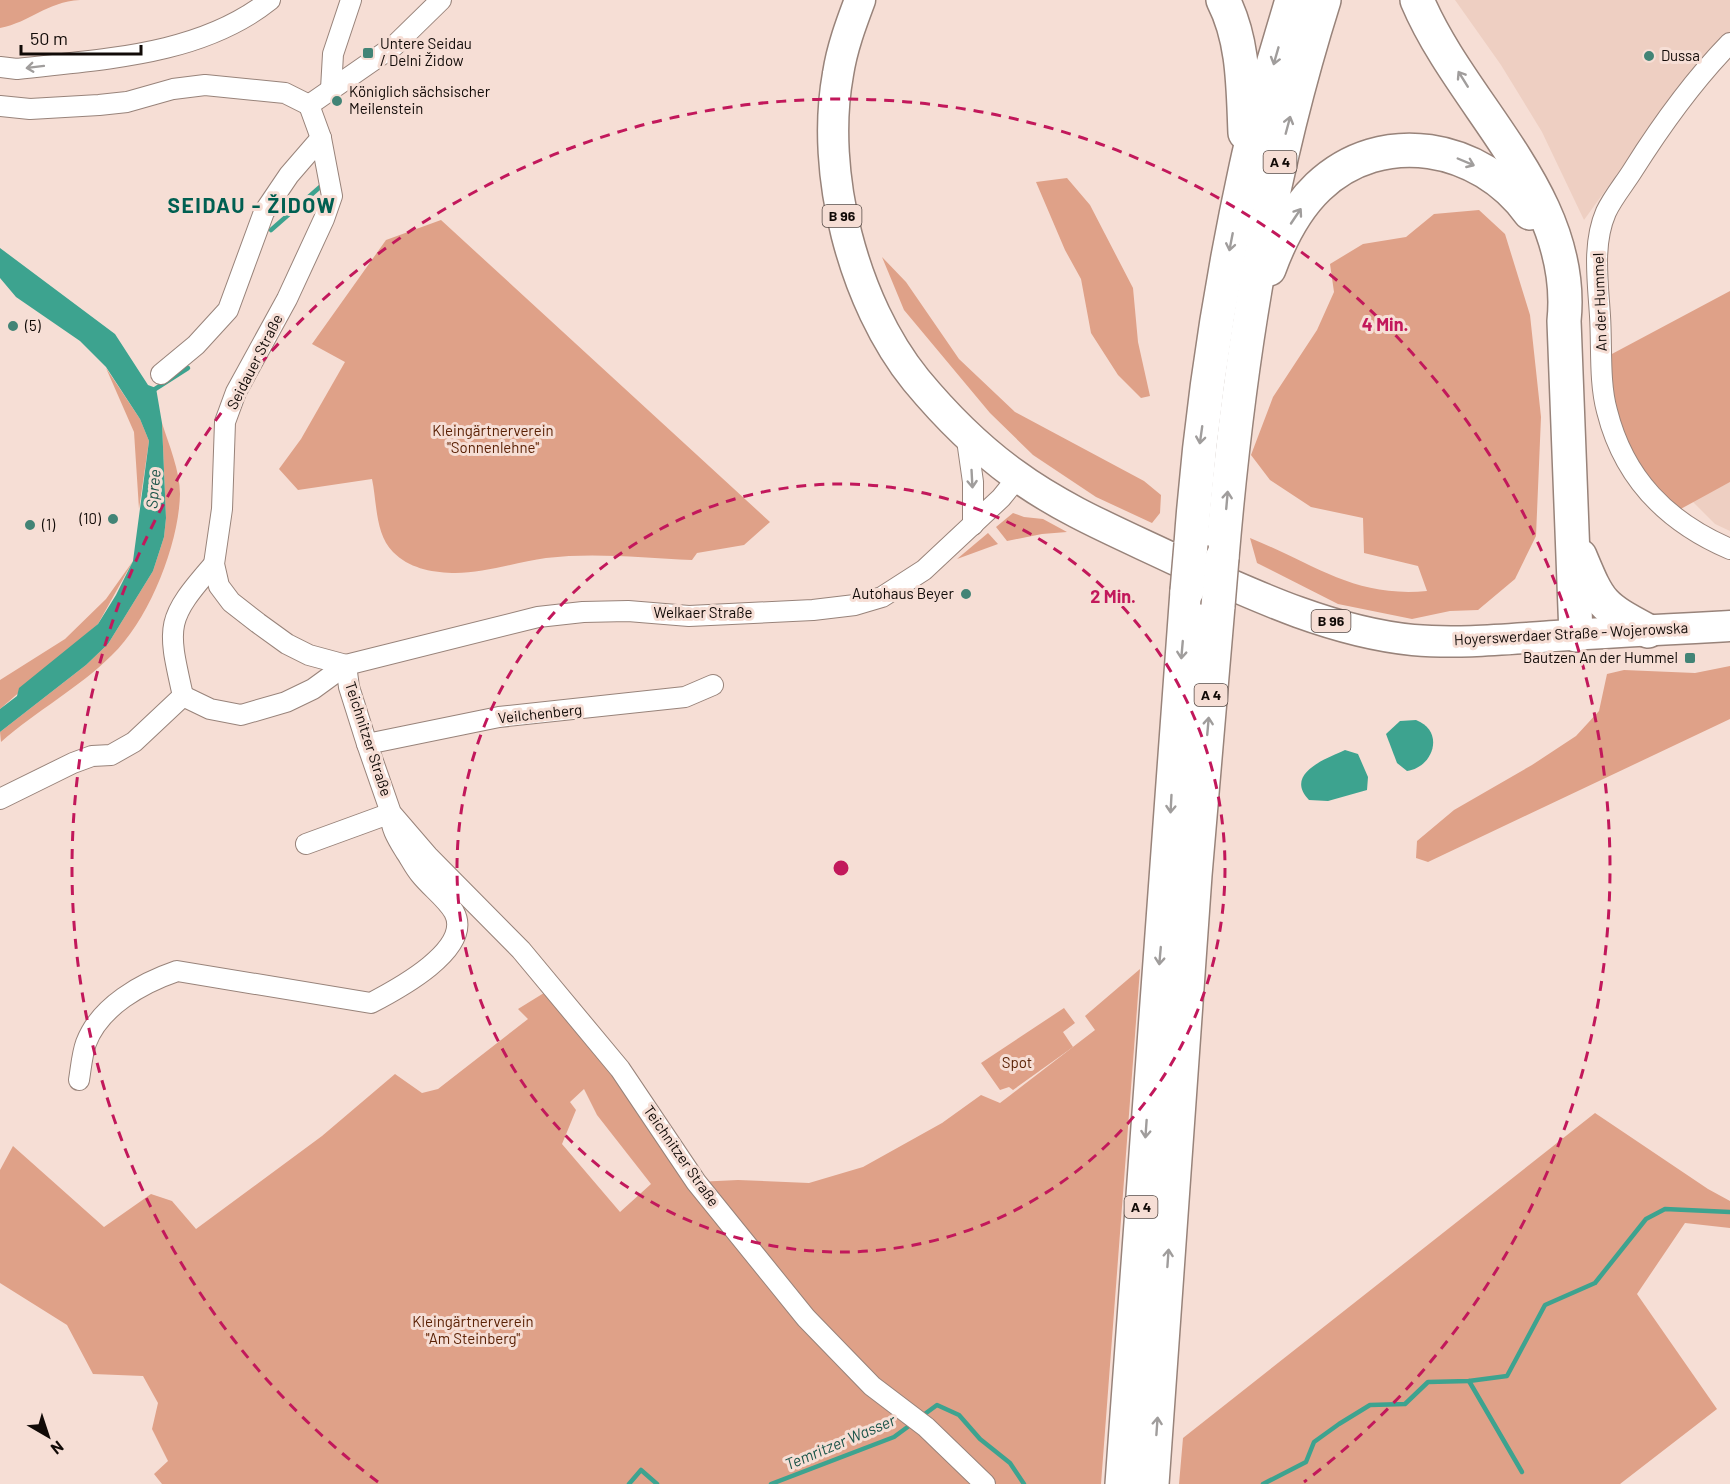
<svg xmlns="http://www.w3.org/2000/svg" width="1730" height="1484" font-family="Barlow,sans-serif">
	<rect width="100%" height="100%" fill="#f6ded5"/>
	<g fill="#eecfc2">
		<path d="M1455,0H1730V33L1692,70L1584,220L1542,132L1501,65Z"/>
		<path d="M1730,482V531L1715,524L1692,501Z"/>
	</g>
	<g fill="#dfa188" fill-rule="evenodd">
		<path d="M0,0H80C46,2 31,22 0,28Z"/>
		<path d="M1067,178L1090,205L1133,288L1138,342L1150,396L1141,398L1118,375L1091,333L1081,279L1065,250L1036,182Z"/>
		<path d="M1479,210L1505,234L1530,315L1541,417L1536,536L1515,579L1478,610L1450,611L1412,619L1338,604L1257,563L1250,538C1313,563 1354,598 1427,591L1418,566L1364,553L1363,518L1311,507L1270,480L1251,455L1273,397L1317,330L1334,292L1330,264L1363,244L1406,237L1434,214Z"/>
		<path d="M441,220L770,522L744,545L697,553L692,560C644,558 594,552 546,558C517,562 481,574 452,573C430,572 409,568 393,552C375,534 377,502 372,479L298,490L279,469L301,439L345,362L312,344L386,240Z"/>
		<path d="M882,257L906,282L959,359L1015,412L1144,481L1161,495L1160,513L1152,523L1096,497L1033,455L990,413L904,310Z"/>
		<path d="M1730,291V482L1677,511C1651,486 1624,451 1614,415C1609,397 1611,374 1610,355Z"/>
		<path d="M106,368L140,419L149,441L139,509L134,432Z"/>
		<path d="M162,423C169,445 180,471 180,494C179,544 149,620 112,655C79,688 36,711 1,742L0,732L86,665L108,644L153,571L164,537L166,518Z"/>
		<path d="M1013,513L1024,517L1043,519L1067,532L1042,534L1007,541L996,527Z"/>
		<path d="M988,533L998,544L957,559Z"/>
		<path d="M133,561L98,624L0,709V680L65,639L106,599Z"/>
		<path d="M1730,666V719L1428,862L1416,858L1417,841L1454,810L1532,765L1576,736L1599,711L1607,674L1624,670L1695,673Z"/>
		<path d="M1140,969L1101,1484H162L154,1474L168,1461L152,1429L158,1403L143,1376L93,1374L67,1325L0,1283V1170L13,1146L104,1227L151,1194L172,1201L196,1229L322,1136L395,1074L422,1093L438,1089L528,1019L518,1009L552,988L696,1182L738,1180L809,1183L863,1167L942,1123L981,1095L1000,1103L1095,1030L1085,1016ZM584,1089L597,1115L651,1184L620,1212L562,1144L576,1110L570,1102Z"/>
		<path d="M1064,1008L1075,1023L1063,1032L1073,1047L1013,1090L1009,1087L1000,1090L981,1063Z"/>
		<path d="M1595,1113L1708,1189L1730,1201V1228L1685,1223L1637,1294L1717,1409L1620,1484H1179L1183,1438Z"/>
	</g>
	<g fill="#3da38f">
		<path d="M0,248L115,334L148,385L156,388L162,423L166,518L164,537L153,571L108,644L86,665L0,732V709L17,696L19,688L98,624L116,595L133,561L149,441L140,419L106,367L80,341L16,297L0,278Z"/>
		<path d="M1416,720C1445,731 1434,767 1407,771L1397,763L1386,734L1400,721Z"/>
		<path d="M1345,750L1358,754L1368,777L1367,790L1328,801L1309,800C1284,774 1325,759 1345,750Z"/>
	</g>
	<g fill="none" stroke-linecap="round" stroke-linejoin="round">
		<g stroke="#3da38f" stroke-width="4.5">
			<path d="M271,230L320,187"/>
			<path d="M152,391L188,368"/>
			<path d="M1469,1381L1522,1472"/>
			<path d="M922,1416L937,1405L959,1415L980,1439L1010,1463L1024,1484"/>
			<path d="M629,1484L641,1470L657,1484"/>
			<path d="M771,1484L894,1437L913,1423"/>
			<path d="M1263,1484L1306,1462L1314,1442L1339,1424L1370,1405L1405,1404L1428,1382L1469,1381L1507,1376L1545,1305L1595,1283L1646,1219L1665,1209L1730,1212"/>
		</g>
		<defs>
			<g id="minor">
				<path d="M1730,43C1692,82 1662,124 1633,170C1625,183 1613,197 1606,212C1592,244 1598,282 1600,316C1602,346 1599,382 1607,411C1624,479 1667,522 1730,549"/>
				<path d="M0,67L17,69C101,59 200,56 270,0"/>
				<path d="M331,89L333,54L351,0"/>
				<path d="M309,105L321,138L332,196L324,219L287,299L236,392L225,422L222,509L214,564L219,586L231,602L258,623L287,644L309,655L346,665"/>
				<path d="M309,105L394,46L441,0"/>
				<path d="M0,106L30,109L99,105L127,102L173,89L205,85L285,93L309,105"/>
				<path d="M161,374L196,345L228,310L264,212L289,175L321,138"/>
				<path d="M966,433L973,482V525"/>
				<path d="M346,665L349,687L367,744L391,813L428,856L521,950L620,1069L696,1182L806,1318L872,1386L926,1427L985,1484"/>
				<path d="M183,696L210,709L241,715L286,702L313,689L346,665L538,617L583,612L628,611L689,616L813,610L855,605L882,597L924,570L1001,498L1018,477"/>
				<path d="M183,696C167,625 165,620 214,564"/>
				<path d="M367,744L499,717L685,697L713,685"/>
				<path d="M0,799L73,763L92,756L111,755L134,742L183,696"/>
				<path d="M79,1080C81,1068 82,1054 86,1043C100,1006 142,983 177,971L371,1003C396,990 474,949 454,912C446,898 430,887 420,874C414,867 410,858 405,851C397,838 390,827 391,813L306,844"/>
			</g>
			<path id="primary" d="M860,0C851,24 842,48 838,74C820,173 853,302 916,380C945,415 978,448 1014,474C1064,511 1124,535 1180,562C1253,595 1332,632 1413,640C1460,644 1508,639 1555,636C1613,632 1672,629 1730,626"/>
			<g id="motorway">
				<path d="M1223,0C1244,41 1243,88 1245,133"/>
				<path d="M1417,0C1462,107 1577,196 1564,321L1576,635"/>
				<path d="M1269,269C1280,239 1295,209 1318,187C1382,126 1481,145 1530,213"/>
				<path d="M1191,544C1200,417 1219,291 1246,167C1258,110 1276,55 1292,0"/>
				<path d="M1580,556C1600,604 1601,606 1648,631"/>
				<path d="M1222,558C1238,367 1266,184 1324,0"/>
				<path d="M1122,1484L1187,591"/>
				<path d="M1152,1484L1195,875L1218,606"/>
			</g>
		</defs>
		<use href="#minor" stroke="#98837a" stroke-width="22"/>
		<use href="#primary" stroke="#98837a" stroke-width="33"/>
		<use href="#motorway" stroke="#98837a" stroke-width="36"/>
		<use href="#minor" stroke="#fff" stroke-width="20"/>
		<use href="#primary" stroke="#fff" stroke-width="30"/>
		<use href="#motorway" stroke="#fff" stroke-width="33"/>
		<defs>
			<g id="motorway-bridge">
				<path d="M1187,591L1191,544"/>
				<path d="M1218,606L1222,558"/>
			</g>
		</defs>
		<use href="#motorway-bridge" stroke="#98837a" stroke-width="36" stroke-linecap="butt"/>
		<use href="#motorway-bridge" stroke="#fff" stroke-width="33"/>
	</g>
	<defs><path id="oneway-shaft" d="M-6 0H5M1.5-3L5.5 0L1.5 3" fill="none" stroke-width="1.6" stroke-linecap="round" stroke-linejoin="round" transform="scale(1.5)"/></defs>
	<g stroke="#a09d9c">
		<use href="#oneway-shaft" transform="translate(1276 56) rotate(106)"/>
		<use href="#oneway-shaft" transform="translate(35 67) rotate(173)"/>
		<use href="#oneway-shaft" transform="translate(1463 79) rotate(-122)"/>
		<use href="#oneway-shaft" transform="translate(1288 125) rotate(-75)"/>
		<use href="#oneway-shaft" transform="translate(1466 162) rotate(23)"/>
		<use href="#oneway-shaft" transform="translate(1296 216) rotate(-56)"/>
		<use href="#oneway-shaft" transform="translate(1231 242) rotate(101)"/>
		<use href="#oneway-shaft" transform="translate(1201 435) rotate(98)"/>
		<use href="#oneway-shaft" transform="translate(972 479) rotate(87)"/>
		<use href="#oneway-shaft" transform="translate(1227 500) rotate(-85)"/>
		<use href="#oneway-shaft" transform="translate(1182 650) rotate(95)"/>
		<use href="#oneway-shaft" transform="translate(1208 726) rotate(-85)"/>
		<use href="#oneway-shaft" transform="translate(1171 804) rotate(93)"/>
		<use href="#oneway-shaft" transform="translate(1160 956) rotate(95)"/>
		<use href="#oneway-shaft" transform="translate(1146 1129) rotate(94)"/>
		<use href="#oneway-shaft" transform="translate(1168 1258) rotate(-86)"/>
		<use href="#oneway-shaft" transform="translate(1157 1426) rotate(-86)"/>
	</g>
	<g fill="none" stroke="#c2185b" stroke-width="3" stroke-dasharray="10 8">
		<circle cx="841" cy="868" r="384"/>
		<path d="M378 1482A769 769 0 1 1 1304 1482"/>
	</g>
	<g fill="#428476" stroke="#f6ded5" stroke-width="2">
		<rect x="362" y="47" width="12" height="12" rx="3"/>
		<circle cx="1649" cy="56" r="6"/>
		<circle cx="337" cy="101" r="6"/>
		<circle cx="13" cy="326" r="6"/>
		<circle cx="113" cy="519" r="6"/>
		<circle cx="30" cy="525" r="6"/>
		<circle cx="966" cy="594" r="6"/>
		<rect x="1684" y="652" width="12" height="12" rx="3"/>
	</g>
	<g text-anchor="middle" stroke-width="6" stroke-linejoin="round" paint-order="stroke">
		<g fill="#f6ded5" stroke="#564a45" stroke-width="1.5">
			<rect x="1263.5" y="151" width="33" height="22" rx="4.5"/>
			<rect x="822.5" y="205" width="39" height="22" rx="4.5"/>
			<rect x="1311.5" y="610" width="39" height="22" rx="4.5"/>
			<rect x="1194.5" y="684" width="33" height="22" rx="4.5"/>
			<rect x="1124.5" y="1196" width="33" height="22" rx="4.5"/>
		</g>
		<g font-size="14" font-weight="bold" fill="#110a07">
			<text x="1280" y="167">A 4</text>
			<text x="842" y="221">B 96</text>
			<text x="1331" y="626">B 96</text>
			<text x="1211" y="700">A 4</text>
			<text x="1141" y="1212">A 4</text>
		</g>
		<g font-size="15" fill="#110a07" stroke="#f6ded5" text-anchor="start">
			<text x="380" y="49">Untere Seidau<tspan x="380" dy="17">/ Delni Židow</tspan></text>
			<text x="1661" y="61">Dussa</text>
			<text x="349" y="97">Königlich sächsischer<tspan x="349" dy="17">Meilenstein</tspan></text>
			<text x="25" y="331">(5)</text>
			<text x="101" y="524" text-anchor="end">(10)</text>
			<text x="42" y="530">(1)</text>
			<text x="954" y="599" text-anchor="end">Autohaus Beyer</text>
			<text x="1678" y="663" text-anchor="end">Bautzen An der Hummel</text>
		</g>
		<g font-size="15" fill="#110a07" stroke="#f6ded5">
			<text transform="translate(1600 302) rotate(-92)" y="5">An der Hummel</text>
			<text transform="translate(255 362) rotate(-63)" y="5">Seidauer Straße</text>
			<text x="703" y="618">Welkaer Straße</text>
			<text transform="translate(1571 634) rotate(-3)" y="5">Hoyerswerdaer Straße - Wojerowska</text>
			<text transform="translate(540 714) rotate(-6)" y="5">Veilchenberg</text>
			<text transform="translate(368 739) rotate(72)" y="5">Teichnitzer Straße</text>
			<text transform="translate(681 1156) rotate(55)" y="5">Teichnitzer Straße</text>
		</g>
		<g font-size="15" fill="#5b2206" stroke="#f6ded5">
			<text x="493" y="436">Kleingärtnerverein<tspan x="493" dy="17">"Sonnenlehne"</tspan></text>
			<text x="1017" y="1068">Spot</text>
			<text x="473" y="1327">Kleingärtnerverein<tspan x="473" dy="17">"Am Steinberg"</tspan></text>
		</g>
		<g font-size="16" font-style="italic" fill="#1d554a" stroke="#f6ded5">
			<text transform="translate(153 489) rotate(-85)" y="6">Spree</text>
			<text transform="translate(840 1442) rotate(-23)" y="6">Temritzer Wasser</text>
		</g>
		<g font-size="21" font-weight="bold" letter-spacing="1.5" fill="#005f51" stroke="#f6ded5">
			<text x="252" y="213">SEIDAU - ŽIDOW</text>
		</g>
	</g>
	<circle cx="841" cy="868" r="9" fill="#c2185b" stroke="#f6ded5" stroke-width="3"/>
	<g font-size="18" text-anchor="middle" font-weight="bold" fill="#c2185b" stroke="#f6ded5" stroke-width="6" stroke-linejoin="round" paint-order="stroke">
		<text x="1385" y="331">4 Min.</text>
		<text x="1113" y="603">2 Min.</text>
	</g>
	<g transform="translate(48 1436) rotate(141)" stroke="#f6ded5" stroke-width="4.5" paint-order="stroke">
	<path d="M0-4.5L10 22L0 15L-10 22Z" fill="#110a07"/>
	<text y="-9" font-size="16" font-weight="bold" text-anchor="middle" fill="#110a07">N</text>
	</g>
	<path d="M21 45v9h120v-9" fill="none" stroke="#110a07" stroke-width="3"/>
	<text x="30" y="45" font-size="18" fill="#110a07" stroke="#f6ded5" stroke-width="4.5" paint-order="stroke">50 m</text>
</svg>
